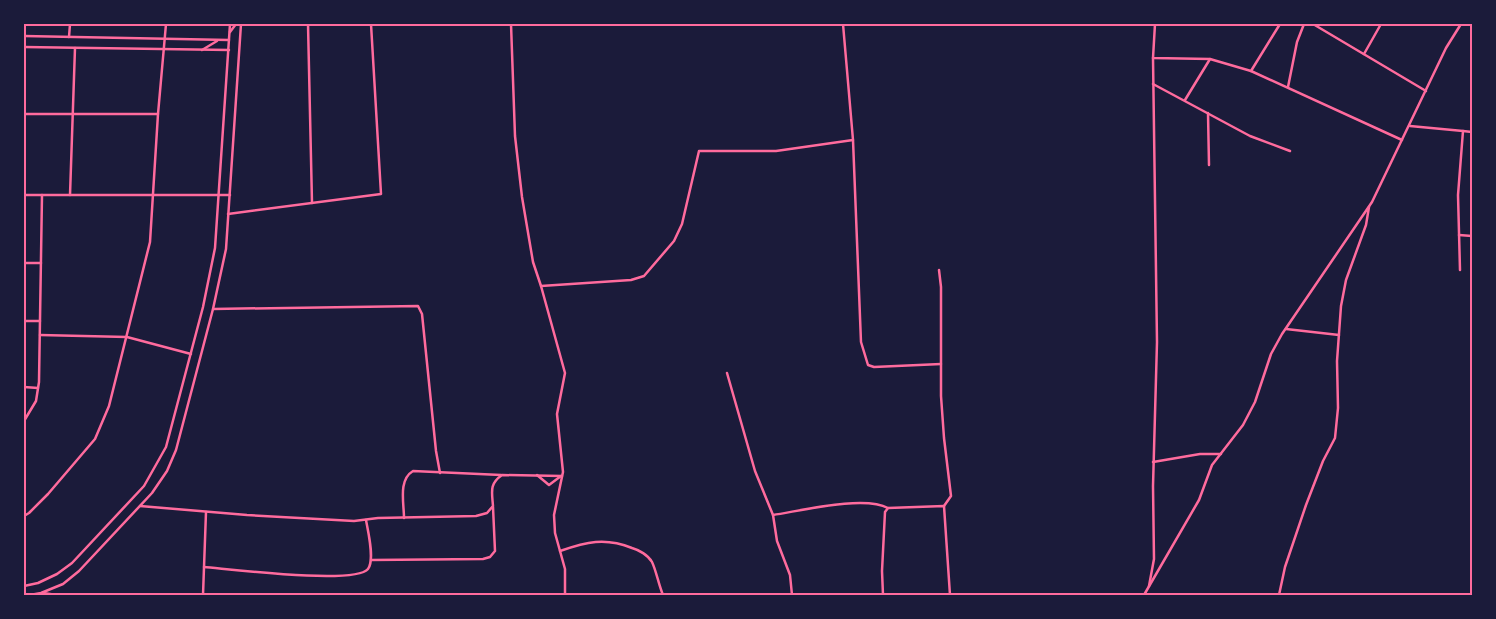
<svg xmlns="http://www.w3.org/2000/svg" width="1496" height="619" font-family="Commissioner,sans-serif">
	<rect width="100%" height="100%" fill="#1b1b3a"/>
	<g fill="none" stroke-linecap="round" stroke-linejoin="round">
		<g stroke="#ff6b9d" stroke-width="2.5">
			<path d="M308,24L312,203"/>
			<path d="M511,24L515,136L522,197L533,262L541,286L565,373L557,414L563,472L554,515L555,533L565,569V595"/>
			<path d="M1155,24L1153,58L1210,59L1251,71L1280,24"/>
			<path d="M1313,24L1426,91"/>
			<path d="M230,32L236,24"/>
			<path d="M24,36L229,40"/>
			<path d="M69,37L70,24"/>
			<path d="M24,47L229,50"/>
			<path d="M202,50L217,41"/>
			<path d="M1364,54L1381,24"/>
			<path d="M1251,71L1402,140"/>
			<path d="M1153,84L1250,136L1290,151"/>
			<path d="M1288,87L1297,42L1304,24"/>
			<path d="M1185,100L1210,59"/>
			<path d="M1208,113L1209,165"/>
			<path d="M24,114H158L150,242L109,406L95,439L48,494L29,513L24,516"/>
			<path d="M158,114L166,24"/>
			<path d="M1410,126L1463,131L1458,195L1460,270"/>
			<path d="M1463,131L1472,132"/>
			<path d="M853,140L861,342L868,365L874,367L941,364"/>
			<path d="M24,195H230"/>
			<path d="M70,195L75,48"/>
			<path d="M228,214L381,194L371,24"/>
			<path d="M1459,235L1472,236"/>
			<path d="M24,263H41"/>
			<path d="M939,270L941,287V396L944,438L951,496L944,506"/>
			<path d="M541,286L631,280L644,276L674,241L682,224L699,151H776L853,140L843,24"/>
			<path d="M213,309L418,306L422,314L436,451L440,473"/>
			<path d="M24,321H40"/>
			<path d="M1286,329L1339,335"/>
			<path d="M40,335L127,337L191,354"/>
			<path d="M727,373L755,471L773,515L777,541L790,575L792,595"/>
			<path d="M24,387L38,388"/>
			<path d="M24,421L36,401L39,382L42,195"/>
			<path d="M1153,462L1200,454H1221"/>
			<path d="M537,475L549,485L561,476"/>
			<path d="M140,506L247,515L354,521L378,518L476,516L487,513L493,506C492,492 489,484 502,475L562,476"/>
			<path d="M773,515C800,511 864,495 888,508"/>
			<path d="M404,518C404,503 398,480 413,471L501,475"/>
			<path d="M560,551C586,542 605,537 632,548C639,550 648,555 652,562C656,570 659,586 663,595"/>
			<path d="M371,560L483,559L490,557L495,551L493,507"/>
			<path d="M204,567C229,569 355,585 368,569C375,560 368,531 366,520"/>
			<path d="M24,586L38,583L57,574L72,563L144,486L166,447L203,307L215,248L230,24"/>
			<path d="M1149,586L1154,559L1153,486L1157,342L1153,58"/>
			<path d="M43,593L57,595"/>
			<path d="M30,595L41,593L63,584L79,571L152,493L167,471L176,450L213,309L226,249L241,24"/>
			<path d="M203,595L206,512"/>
			<path d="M883,595L882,571L885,512L888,508L944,506L950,595"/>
			<path d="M1144,595L1199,500L1212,465L1243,425L1255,402L1271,354L1282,334L1372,202L1446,48L1461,24"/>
			<path d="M1279,595L1285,567L1306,505L1323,461L1335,438L1338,408L1337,361L1341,306L1346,280L1366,225L1369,207"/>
		</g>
	</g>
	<rect width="1496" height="619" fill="none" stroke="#1b1b3a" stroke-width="50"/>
	<rect x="25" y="25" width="1446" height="569" fill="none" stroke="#ff6b9d" stroke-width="2"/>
</svg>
